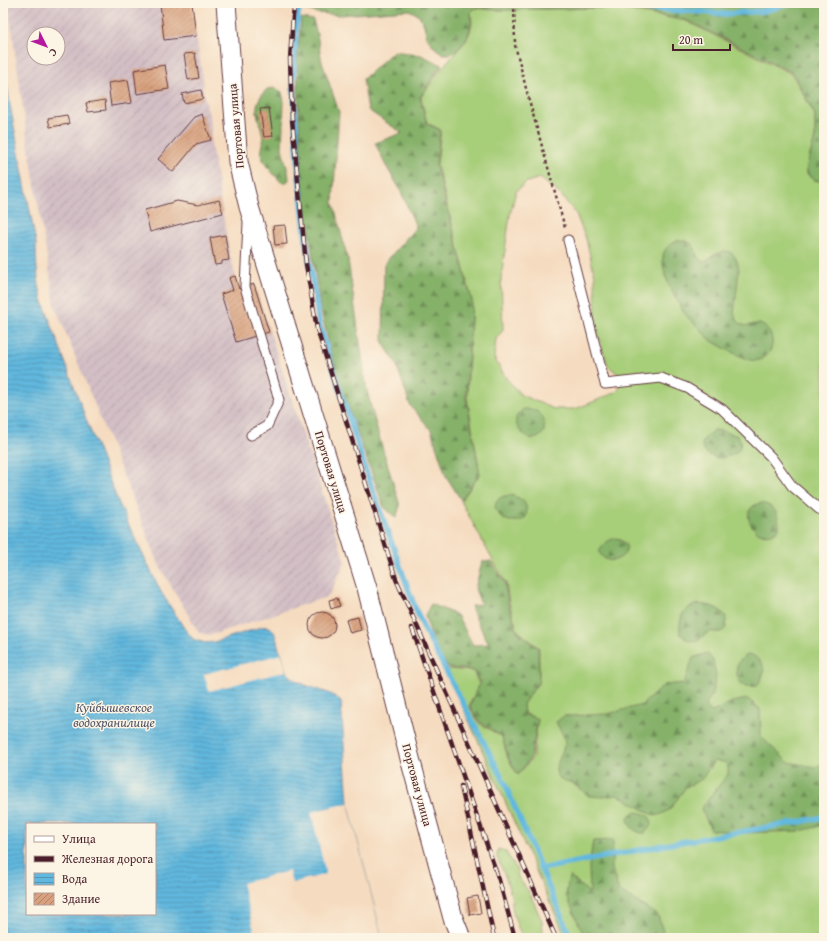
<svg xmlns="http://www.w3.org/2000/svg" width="827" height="941" font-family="'Gentium Book Plus',serif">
	<defs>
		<pattern id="industrial-furrows" width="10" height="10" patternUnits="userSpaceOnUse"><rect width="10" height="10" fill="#d2bec4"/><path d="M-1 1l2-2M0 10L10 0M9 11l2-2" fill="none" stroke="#b6a3a9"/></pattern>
		<pattern id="forest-firs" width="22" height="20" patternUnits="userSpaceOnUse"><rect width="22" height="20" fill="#85b169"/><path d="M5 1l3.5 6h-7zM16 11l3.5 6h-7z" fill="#6f8f57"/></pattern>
		<pattern id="water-rules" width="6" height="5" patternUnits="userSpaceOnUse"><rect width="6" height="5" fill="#61b8de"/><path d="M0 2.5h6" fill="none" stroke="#5295b4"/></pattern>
		<pattern id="building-hatch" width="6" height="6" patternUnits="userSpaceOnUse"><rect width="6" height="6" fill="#d8a07e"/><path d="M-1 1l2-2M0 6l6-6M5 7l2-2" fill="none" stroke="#b18267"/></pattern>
	</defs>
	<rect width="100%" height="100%" fill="#fcf5e5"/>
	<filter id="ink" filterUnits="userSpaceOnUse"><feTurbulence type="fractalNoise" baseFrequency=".025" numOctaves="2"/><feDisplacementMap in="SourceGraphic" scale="8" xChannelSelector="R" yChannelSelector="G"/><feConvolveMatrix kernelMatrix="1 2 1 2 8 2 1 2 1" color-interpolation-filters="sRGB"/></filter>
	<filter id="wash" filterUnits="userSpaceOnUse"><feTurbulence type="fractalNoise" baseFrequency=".012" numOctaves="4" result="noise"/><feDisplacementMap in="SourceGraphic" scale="16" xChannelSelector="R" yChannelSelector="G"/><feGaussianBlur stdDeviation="0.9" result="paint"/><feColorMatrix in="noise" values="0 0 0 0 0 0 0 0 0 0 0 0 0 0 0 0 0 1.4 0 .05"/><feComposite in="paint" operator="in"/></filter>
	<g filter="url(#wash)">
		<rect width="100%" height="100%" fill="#f5dbbf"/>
		<path fill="url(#industrial-furrows)" fill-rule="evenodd" d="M8,3H191L204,86H202L211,124V143L230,257L239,288L254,284L345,562L329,596L211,635L199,633L160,567L55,306L26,130ZM34,34H58V58H34Z"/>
		<g fill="#a7ce79" stroke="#787652" fill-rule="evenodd">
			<path d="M476,8L490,10H503L614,8L686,21L792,74L815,115V138L807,165V174L813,180L824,182V938H566L465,712L439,661L448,669L473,671L479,684L469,706L479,723L502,737L508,759L518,775L533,757L538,719L524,713L523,704L539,682V648L517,630L509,602L506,583L492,559L461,501L480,474L467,397L472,301L437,165L441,130L427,123L421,97L444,65L466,41L470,32L472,23L471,13L472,10ZM540,178L561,195L576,214L586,239L595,276L596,329L608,366L621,376L620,388L616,392L593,402L575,409H554L521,395L506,378L494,358L496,339L503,330L501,278L510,215L516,191L527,182Z"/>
			<path d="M498,849L505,851L516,868L518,877L529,892L542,921L543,931L534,938H523L517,925L513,912L511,895L505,876L497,857Z"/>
		</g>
		<g fill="url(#forest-firs)" stroke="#68684a">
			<path d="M297,3H824V182L813,179L807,174V165L815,138V115L793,73L686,20L614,7L503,10L476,8L472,9L471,13V23L469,32L465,41L456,51L450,54H443L435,48L427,38L424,25L419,15L409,10L341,15L317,13L306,10Z"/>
			<path d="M301,18L313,20L317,34L322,62L339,112L333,202L348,260L367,391L378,433L400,506L396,518L384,507L337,376L320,307L301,172L297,61Z"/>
			<path d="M394,51L421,55L442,65L420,97L427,124L440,130L436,166L472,301L466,397L480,474L461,500L446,476L431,430L410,405L396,363L383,343L384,264L416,227L400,189L386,166L375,143L402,133L368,110L363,79Z"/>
			<path d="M275,88L282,92L284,102L282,148L288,172L289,179L288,181L284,183L281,182L279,180C274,174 264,165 262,157C260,151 264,145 263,139C261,117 248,108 267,89Z"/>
			<path d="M678,240C702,241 691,256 703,262C708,261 711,256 716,254C731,246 737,256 739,270L734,314C736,318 738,322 741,324C747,328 753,323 759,324C766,325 771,333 772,339C773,344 771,349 769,353C765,359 757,362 750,360C744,359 718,345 712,341C708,338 705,334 701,330C696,325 691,321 686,315C676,301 661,275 663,257C663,249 671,243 678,240Z"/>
			<path d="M523,409C532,409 542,411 544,421C545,424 544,428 544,431C542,434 540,437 537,438C528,442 515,429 516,419C516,415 520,412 523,409Z"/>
			<path d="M714,430L722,431L738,436L741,442C740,445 740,449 738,451C732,456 725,458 717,458C710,457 699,450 703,441C705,437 710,433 714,430Z"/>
			<path d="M512,495C523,499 529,504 526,517L521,521H510L503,519L495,510C495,498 501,496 512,495Z"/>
			<path d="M761,503C776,506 779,515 779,529C776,531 774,534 771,534C754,539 740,513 755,505C757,504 759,504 761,503Z"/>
			<path d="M616,538C643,547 610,574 599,552C604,543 608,540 616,538Z"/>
			<path d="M491,561L505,583L508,603L517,631L538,648L539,681L523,704L524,714L538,719L531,757L518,775L509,759L502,737L480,722L470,706L480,683L473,670L449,668L438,659L425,615L431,604L457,615L473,645L489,644L475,617L471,606L481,604L475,589L482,562Z"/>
			<path d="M699,604C710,605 728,609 726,624C726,627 726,628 724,630C720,634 714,631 709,632C705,634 703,637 699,639C692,644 685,639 680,634C679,617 682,608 699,604Z"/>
			<path d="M707,653L713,661L716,675L713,693L705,706L712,712L732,702L748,699L760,709L761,737L788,762L815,767L824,763V825L800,831L747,833L711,830L701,809L728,774V766L724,762L714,761L702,779L686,787L670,809L662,814L655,816L618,795L602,797L589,796L572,783L563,780L557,776L556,768L566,741L556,722L564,716L607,714L642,705L664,685L684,683L693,658Z"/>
			<path d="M752,655C766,662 767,673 757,686C753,687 746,687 742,684C734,676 735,661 745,656C747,655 750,655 752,655Z"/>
			<path d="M637,812C645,814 651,815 652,824L645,833C632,835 619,814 637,812Z"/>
			<path d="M613,840L612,869L619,891L658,915L665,938H585L566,895L569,876L590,893L589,867L593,841Z"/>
		</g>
		<path fill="url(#water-rules)" stroke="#566c84" fill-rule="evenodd" d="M3,57L10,105L36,243C36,263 37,279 42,299L86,419L117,499L132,532L161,592L184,628L193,639L205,643L214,642L262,627C266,626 268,626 271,628C276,632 277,643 279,649C280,652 281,651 282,654C284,660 284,668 287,672C301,690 328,687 341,702L348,803L382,938H3ZM27,824H155V914H27Z"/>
		<g fill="#f5dbbf">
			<path d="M282,654L286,671L209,691L204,674Z"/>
			<path d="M348,803L382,938H256L242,883L289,871L292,883L326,874L311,812Z"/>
		</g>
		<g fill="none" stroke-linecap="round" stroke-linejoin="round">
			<g stroke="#61b8de" stroke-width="5.5">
				<path d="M300,3L296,27L293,81L299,175L306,240L319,323L329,356L366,471L414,605L425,631L502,777L541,869L681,842L799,822L824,817"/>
				<path d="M611,3L649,9L703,12L725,14L764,11L791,3"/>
				<path d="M541,869L571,938"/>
			</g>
		</g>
		<g id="blocks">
			<g fill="url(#building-hatch)">
				<path d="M160,3H192L196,36L164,40Z"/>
				<path d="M195,53L199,78L188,80L184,54Z"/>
				<path d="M165,65L169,89L137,94L134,70Z"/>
				<path d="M128,80L132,103L111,106L108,83Z"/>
				<path d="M201,90L203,99L184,103L182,94Z"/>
				<path d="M105,100L106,110L88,112L86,103Z"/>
				<path d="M269,108L273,136L264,137L260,109Z"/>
				<path d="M202,114L211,140L196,144L173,172L158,159L194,117Z"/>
				<path d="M67,115L69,124L50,127L48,118Z"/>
				<path d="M219,200L223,213L150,232L145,210L177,201L198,205Z"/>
				<path d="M285,225L287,244L275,245L273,226Z"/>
				<path d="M225,235L229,260L222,261V264L215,265L210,238Z"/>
				<path d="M235,276L239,289L254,284L269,332L236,342L221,294L233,290L229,278Z"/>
				<path d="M337,598L340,606L331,609L329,600Z"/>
				<circle cx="322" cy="625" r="13"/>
				<path d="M358,617L361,630L350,633L346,620Z"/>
				<path d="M478,896L481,913L470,915L467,898Z"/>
			</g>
		</g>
	</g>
	<g filter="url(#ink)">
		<use href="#blocks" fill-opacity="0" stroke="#643b41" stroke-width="1"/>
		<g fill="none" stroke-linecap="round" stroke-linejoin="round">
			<defs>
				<g id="service">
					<path d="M248,223L245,287L279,400L267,426L251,435"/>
					<path d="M568,240L605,384L661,378L687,388L722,409L771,457L792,486L819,509L824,511"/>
				</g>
				<path id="minor" d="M226,3L238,162L249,207L367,588L408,751L453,918L461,938"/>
			</defs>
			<use href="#service" stroke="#643b41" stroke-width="11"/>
			<use href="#minor" stroke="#643b41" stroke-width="21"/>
			<path stroke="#643b41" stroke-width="2.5" stroke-dasharray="3 3" stroke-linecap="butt" d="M514,3L515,45L529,100L565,228"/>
			<use href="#service" stroke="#fff" stroke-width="9"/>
			<use href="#minor" stroke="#fff" stroke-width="19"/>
			<defs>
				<g id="rail">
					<path d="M295,3L293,16L290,59L292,119L306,264L317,329L396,579L556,938"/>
					<path d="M412,628L499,880L515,938"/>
					<path d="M461,786L494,938"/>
				</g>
			</defs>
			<use href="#rail" stroke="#4a1f2b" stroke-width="4.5"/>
			<use href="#rail" stroke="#fcf5e5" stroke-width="3" stroke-dasharray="9" stroke-linecap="butt"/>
		</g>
	</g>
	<g text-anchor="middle" stroke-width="3" stroke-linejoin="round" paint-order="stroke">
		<g font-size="12" fill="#4a1f2b" stroke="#fcf5e5">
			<text transform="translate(236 126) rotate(-95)" y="4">Портовая улица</text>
			<text transform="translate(331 472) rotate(73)" y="4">Портовая улица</text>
			<text transform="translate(417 785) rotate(75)" y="4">Портовая улица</text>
		</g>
		<g font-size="13" font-style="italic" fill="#52556a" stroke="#fcf5e5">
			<text x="114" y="712">Куйбышевское<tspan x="114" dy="15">водохранилище</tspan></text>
		</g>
	</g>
	<rect width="827" height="941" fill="none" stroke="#fcf5e5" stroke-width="16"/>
	<rect x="26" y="823" width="130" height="92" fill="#fcf5e5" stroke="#b59f9b"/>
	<rect x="34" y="836" width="20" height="6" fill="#ffffff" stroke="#b59f9b"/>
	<text x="62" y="843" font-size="12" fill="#4a1f2b">Улица</text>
	<rect x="34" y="856" width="20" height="6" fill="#4a1f2b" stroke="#b59f9b"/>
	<text x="62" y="863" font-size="12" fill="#4a1f2b">Железная дорога</text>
	<rect x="34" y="873" width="20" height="12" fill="url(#water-rules)" stroke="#b59f9b"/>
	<text x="62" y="883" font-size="12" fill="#4a1f2b">Вода</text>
	<rect x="34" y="893" width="20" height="12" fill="url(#building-hatch)" stroke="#b59f9b"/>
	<text x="62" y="903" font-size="12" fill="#4a1f2b">Здание</text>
	<g transform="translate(46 46) rotate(132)"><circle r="19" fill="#fcf5e5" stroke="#b59f9b"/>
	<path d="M0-3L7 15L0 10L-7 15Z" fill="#b5179e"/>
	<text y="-6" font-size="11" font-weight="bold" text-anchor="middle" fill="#4a1f2b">С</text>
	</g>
	<path d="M673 44v6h57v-6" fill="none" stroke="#4a1f2b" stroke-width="2"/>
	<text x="679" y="44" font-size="12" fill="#4a1f2b" stroke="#fcf5e5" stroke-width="3" paint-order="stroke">20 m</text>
</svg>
